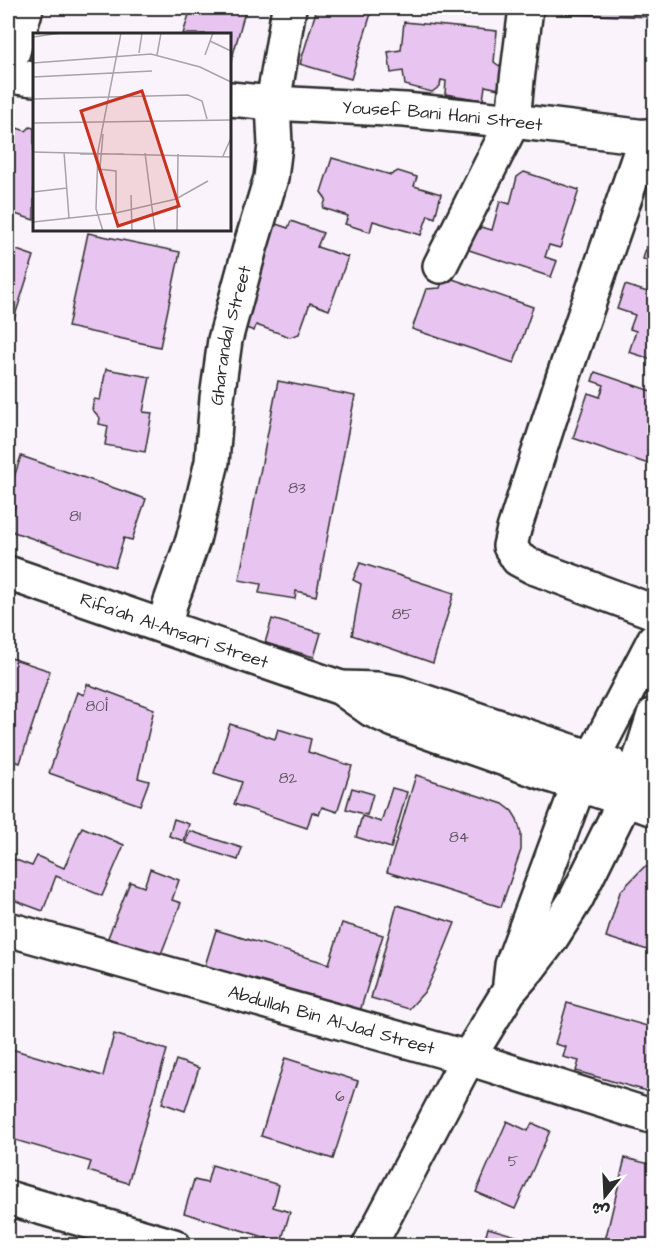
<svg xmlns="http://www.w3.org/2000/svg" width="662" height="1253" font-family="'Architects Daughter','Playpen Sans Arabic',sans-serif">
	<rect width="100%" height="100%" fill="#faf3fc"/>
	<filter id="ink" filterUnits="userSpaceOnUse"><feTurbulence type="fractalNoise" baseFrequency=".0167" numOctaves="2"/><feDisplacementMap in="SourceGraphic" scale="12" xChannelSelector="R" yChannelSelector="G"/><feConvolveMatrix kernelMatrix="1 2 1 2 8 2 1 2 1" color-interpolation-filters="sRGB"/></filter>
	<g filter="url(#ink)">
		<g fill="#e8c5f0" stroke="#2b2b2b" stroke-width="1.5">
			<path d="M191,8H246L231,62H230V34H183Z"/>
			<path d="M317,8L332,11L333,8H362L372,10L351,79L300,64Z"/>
			<path d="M566,8H654L653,17L566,14Z"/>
			<path d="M404,22L497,31L494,62L502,68L499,89L485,86L483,100L445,94L446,81L441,80L440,86L432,92L405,85L403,71L391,73L388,52L401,50Z"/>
			<path d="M10,126L26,131L30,127L34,128V220L15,214L11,228L8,227V134Z"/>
			<path d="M332,158L391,175L398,171L417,177L414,186L441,194L435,218L428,215L421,235L373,221L370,232L345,224L348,216L323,208L326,199L321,192Z"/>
			<path d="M524,172L579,190L560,248L549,245L545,257L557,261L551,277L469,250L473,237L481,227L492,230L500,201L510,204L517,177Z"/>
			<path d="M291,221L323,233L317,247L348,257L329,310L310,303L299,334L290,337L256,325L254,331L239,325L276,224L288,228Z"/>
			<path d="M88,233L180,252L160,347L68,327Z"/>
			<path d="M650,234L654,235V263L643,259Z"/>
			<path d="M8,247L34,256L13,322L8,320Z"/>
			<path d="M444,276L533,307L514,363L412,329L426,289L440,288Z"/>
			<path d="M625,285L654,294V360L629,352L636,331L630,329L635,315L617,309Z"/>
			<path d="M106,369L150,377L143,412L152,413L145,452L105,445L108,426L99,424L100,418L92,409L94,399L100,400Z"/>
			<path d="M595,372L654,392V466L573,438L588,393L600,397L604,385L592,381Z"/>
			<path d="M278,381L355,396L316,596L296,591L295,599L259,593L261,584L239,580Z"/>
			<path d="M21,456L146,499L132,540L124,538L115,567L8,530L15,506L8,503V495Z"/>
			<path d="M360,563L454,593L433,663L352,635L361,584L353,580Z"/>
			<path d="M272,619L321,633L314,657L265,643Z"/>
			<path d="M8,657L50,671L20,763L8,759Z"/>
			<path d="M87,684L154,709L138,778L149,781L140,805L49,773L77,692L84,695Z"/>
			<path d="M230,724L275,739L278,729L311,739L308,752L352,766L337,812L322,807L319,815L312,812L307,828L234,804L242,782L214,773Z"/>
			<path d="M416,775L503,804L512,811L517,819L521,833V850L501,907L387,872Z"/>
			<path d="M352,788L373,794L367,815L346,809Z"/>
			<path d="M392,788L407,792L391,848L356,837L362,816L381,822Z"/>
			<path d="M174,819L189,824L184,841L169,836Z"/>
			<path d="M82,827L124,845L102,896L56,876L43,911L8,898V857L32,866L37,856L64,868Z"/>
			<path d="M190,831L242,848L238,860L185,843Z"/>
			<path d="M644,867H654V952L606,937L620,892Z"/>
			<path d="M150,869L179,880L172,900L181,903L159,959L107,940L130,882L144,887Z"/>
			<path d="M397,905L455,923L440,960L426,990L409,1009L371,998Z"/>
			<path d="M342,923L383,935L358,1018L203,972L216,930L329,964Z"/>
			<path d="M567,1003L654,1028V1081L651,1080L647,1091L576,1071L579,1061L563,1057L566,1047L555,1044Z"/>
			<path d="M114,1034L167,1050L128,1183L88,1171L91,1162L8,1138V1048L103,1076Z"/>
			<path d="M285,1058L358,1081L333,1159L261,1136Z"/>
			<path d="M176,1060L199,1068L185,1111L162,1103Z"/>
			<path d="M507,1121L528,1131L532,1123L550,1131L515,1209L476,1192Z"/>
			<path d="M625,1158L654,1165V1246L604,1245Z"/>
			<path d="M212,1165L279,1185L273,1207L290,1212L281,1242L184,1213L194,1180L207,1183Z"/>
			<path d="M488,1228L551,1246H483Z"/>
		</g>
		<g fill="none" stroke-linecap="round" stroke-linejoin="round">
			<defs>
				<g id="minor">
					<path d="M8,68L26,8"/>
					<path d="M8,76L34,79"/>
					<path id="s1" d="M230,99L273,103L405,110L513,121L654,138"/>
					<path d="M646,136L564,375L514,529L510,546L518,559L533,567L654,612"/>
					<path d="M440,266L513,121L517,80L526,8"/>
					<path id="s2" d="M8,573L341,688L372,710L394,720L553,776L654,809"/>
					<path id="s3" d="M165,627L170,604L193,540L212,462L217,398L225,340L250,248L271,178L275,145L273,103L289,8"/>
					<path d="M341,688L377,689L399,693L612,765"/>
					<path id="s4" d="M8,929L468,1058L654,1117"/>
					<path d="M510,983L512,965L579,784L654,640"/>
					<path d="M8,1198L174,1246"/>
					<path d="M369,1246L468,1058L509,991L528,969L550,940L576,899L625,800L636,772L654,715"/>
				</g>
			</defs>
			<use href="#minor" stroke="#2b2b2b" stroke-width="38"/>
			<use href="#minor" stroke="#fff" stroke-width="33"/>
		</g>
	</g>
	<g text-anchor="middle" stroke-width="4.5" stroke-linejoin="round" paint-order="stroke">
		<g font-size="15" fill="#5a525c">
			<text x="297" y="493">83</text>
			<text x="75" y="521">81</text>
			<text x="402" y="619">85</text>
			<text x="97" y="711">80أ</text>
			<text x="288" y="783">82</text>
			<text x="459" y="842">84</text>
			<text x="340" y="1101">6</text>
			<text x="513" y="1166">5</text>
		</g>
		<g font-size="18" fill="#2b2b2b" stroke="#fff">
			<text dy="6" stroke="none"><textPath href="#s1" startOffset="213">Yousef Bani Hani Street</textPath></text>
			<text dy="6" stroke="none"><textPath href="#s3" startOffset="300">Gharandal Street</textPath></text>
			<text dy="6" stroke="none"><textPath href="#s2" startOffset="176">Rifa'ah Al-Ansari Street</textPath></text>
			<text dy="6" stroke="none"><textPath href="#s4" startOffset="336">Abdullah Bin Al-Jad Street</textPath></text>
		</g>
	</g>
	<g transform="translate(33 33)">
		<rect width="198" height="198" fill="#faf3fc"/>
		<path fill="none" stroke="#a7a3a8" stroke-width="1.5" d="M0,4L28,0M177,8L198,18M106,20L109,0M124,22L128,0M172,22L180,0M0,30L118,21L167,34L198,49M0,44L119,38M0,66L155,62L169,68L174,86M0,90L198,87M0,119L198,124M31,119L36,185M112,120L122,198M47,121H91M190,123L198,105M67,135L70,101M65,136L83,138V180M0,159L34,155M98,162L99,198M0,189L83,180L143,166L175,148M70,198L63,176L65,118L88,0M144,198L145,121"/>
		<path fill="#c8321e" fill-opacity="0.15" stroke="#c8321e" stroke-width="3" d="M109,58L146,173L85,193L48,78Z"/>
		<rect width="198" height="198" fill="none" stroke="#2b2b2b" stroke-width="3"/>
	</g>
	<rect width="662" height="1253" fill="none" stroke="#fff" stroke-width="30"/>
	<rect x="15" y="15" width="632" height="1223" fill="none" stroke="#2b2b2b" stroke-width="2" filter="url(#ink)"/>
	<g transform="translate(605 1196) rotate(198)" stroke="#ffffff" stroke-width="4.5" paint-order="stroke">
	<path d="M0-4.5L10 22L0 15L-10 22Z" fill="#2b2b2b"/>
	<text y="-9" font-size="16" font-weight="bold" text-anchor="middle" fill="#2b2b2b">ش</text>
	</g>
</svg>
